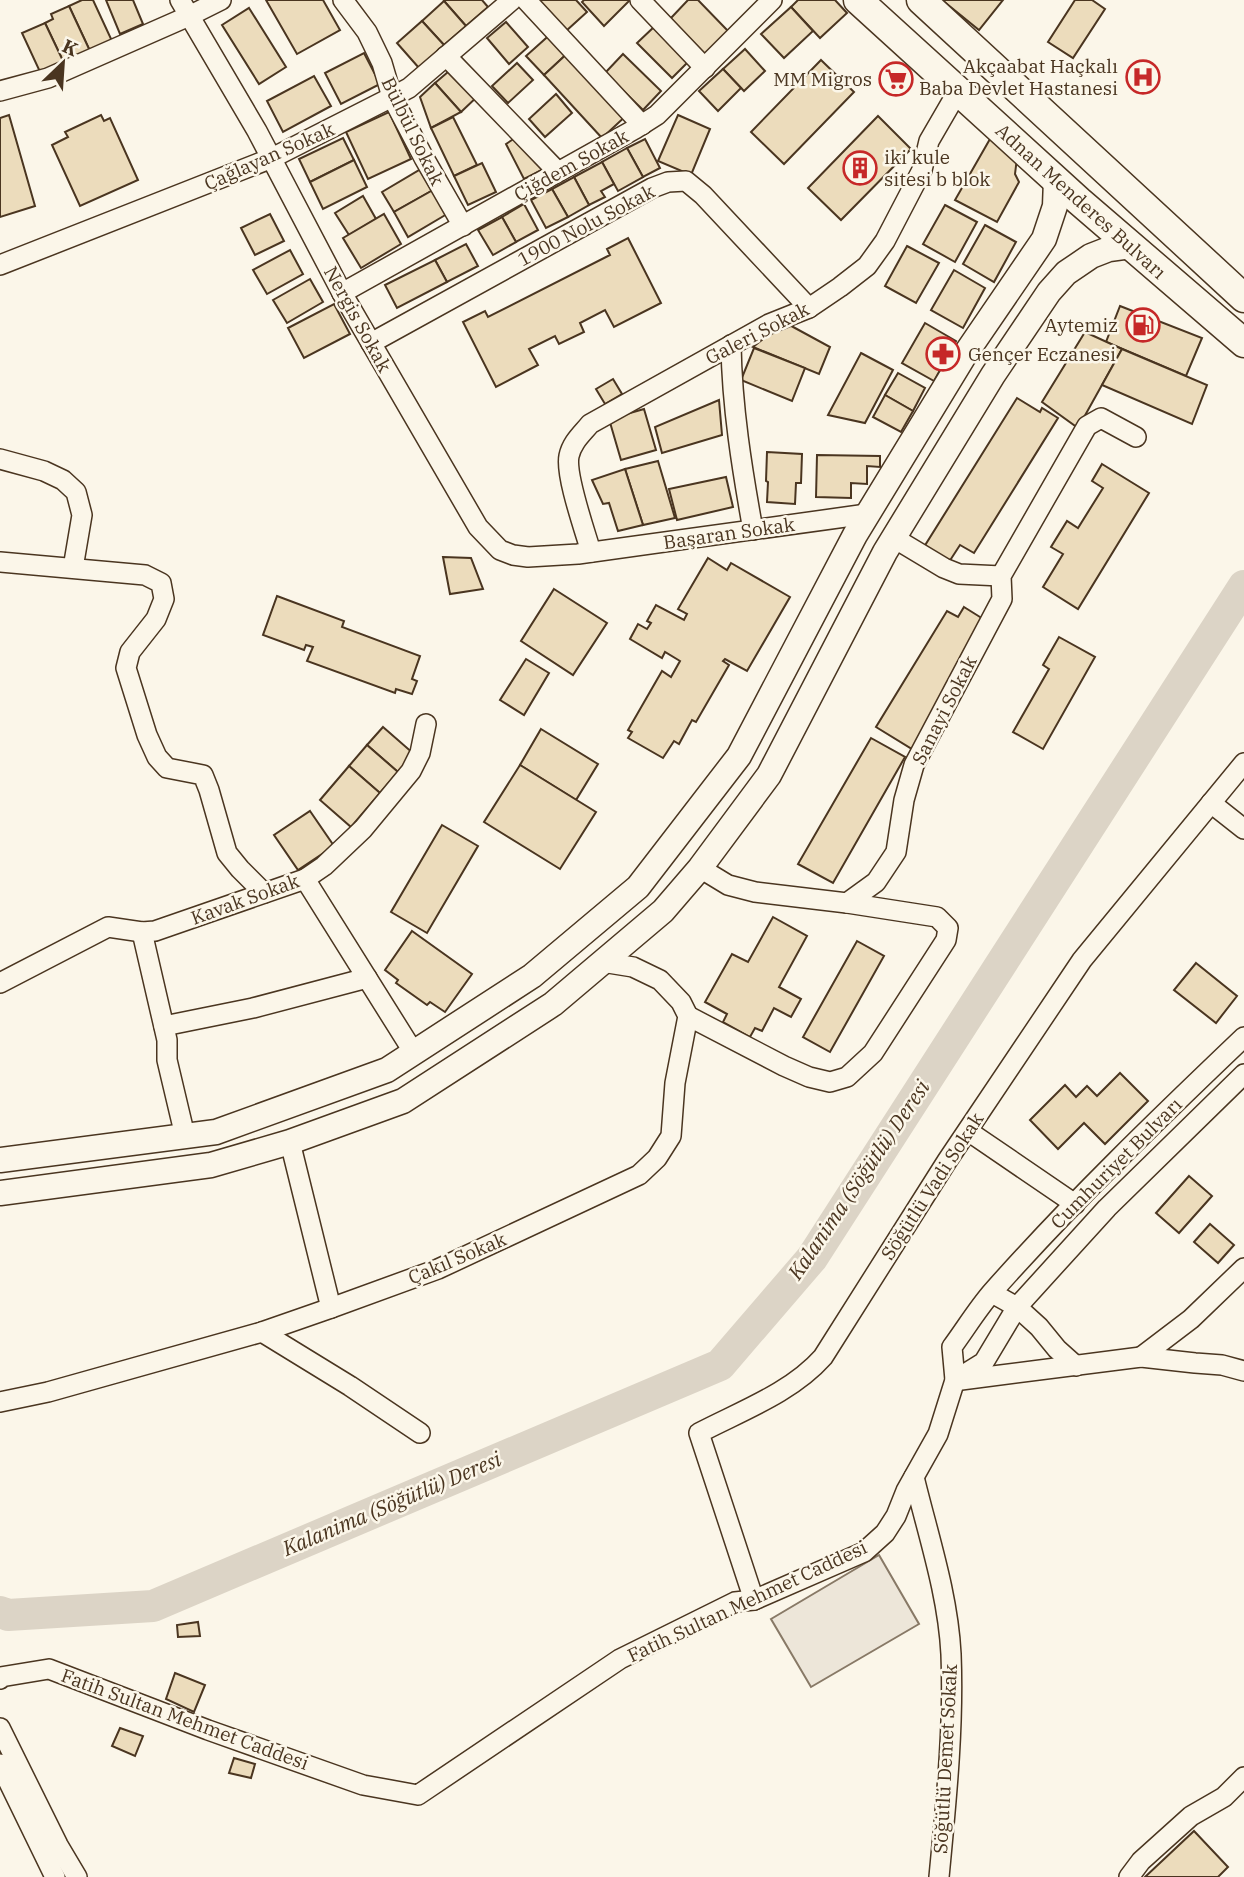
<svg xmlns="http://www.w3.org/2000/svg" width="1244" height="1877" font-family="'IBM Plex Serif',serif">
	<rect width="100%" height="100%" fill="#fbf6e9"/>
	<path fill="#ede6d9" stroke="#887966" stroke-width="2" d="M879,1555L919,1624L811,1687L771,1619Z"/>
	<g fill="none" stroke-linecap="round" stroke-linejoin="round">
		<path stroke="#dcd4c6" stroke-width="32" d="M0,1612L8,1615L153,1606L720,1365L812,1258L1244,586"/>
	</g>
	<g fill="#ecdcbc" stroke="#4a3520" stroke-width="2">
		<path d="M82,0H93L112,41L90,51L69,6Z"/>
		<path d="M106,0H133L143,24L120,34Z"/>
		<path d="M266,0H323L340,30L297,54Z"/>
		<path d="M446,0H482L488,7L466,26L444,1Z"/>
		<path d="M537,0H576L587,12L566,31Z"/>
		<path d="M584,0H628L629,1L604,26L582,2Z"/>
		<path d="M688,0H698L729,32L706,55L670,19Z"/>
		<path d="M798,0H835L847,13L820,38L791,7Z"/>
		<path d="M942,0H1003L979,30Z"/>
		<path d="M1075,0H1092L1105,9L1073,58L1048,42Z"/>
		<path d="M444,1L466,26L444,45L422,21Z"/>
		<path d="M69,6L90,51L64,63L45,23L53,19L51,14Z"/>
		<path d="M791,7L813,31L784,58L761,34Z"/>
		<path d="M249,8L286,67L259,84L222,25Z"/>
		<path d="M422,21L444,45L419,68L397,43Z"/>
		<path d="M506,22L528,47L509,64L487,38Z"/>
		<path d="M45,23L64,63L41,74L22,33Z"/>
		<path d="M655,26L689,61L672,78L637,43Z"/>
		<path d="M554,31L571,50L544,75L526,56Z"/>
		<path d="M745,49L765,71L744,91L723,69Z"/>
		<path d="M571,50L629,113L602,138L544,75Z"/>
		<path d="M364,53L380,84L341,104L325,73Z"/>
		<path d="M623,54L661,91L643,110L605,73Z"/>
		<path d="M821,60L854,92L784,164L751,132Z"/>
		<path d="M517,63L533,80L508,103L492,86Z"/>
		<path d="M455,66L480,94L461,112L435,83Z"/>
		<path d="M723,69L741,88L718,111L699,91Z"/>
		<path d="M314,76L331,106L283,132L267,101Z"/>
		<path d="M435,83L461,112L431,128L420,97Z"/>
		<path d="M556,94L572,113L545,137L529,119Z"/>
		<path d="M389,112L411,159L368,179L346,132Z"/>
		<path d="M9,115L35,206L0,217V118Z"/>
		<path d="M101,115L104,121L110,118L138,180L80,206L52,145L68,137L65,132Z"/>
		<path d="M678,115L710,129L691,175L658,161Z"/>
		<path d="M878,116L911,149L841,220L808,188Z"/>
		<path d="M453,117L477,165L454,176L431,128Z"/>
		<path d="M521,134L544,169L524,179L506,144Z"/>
		<path d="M343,138L354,160L310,182L299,159Z"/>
		<path d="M645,139L660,168L643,177L627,148Z"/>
		<path d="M990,139L1017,158L1015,174L1019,182L997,222L955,200Z"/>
		<path d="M627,148L643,177L618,191L602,162Z"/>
		<path d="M354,160L367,187L323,209L310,182Z"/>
		<path d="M602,162L614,184L601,191L605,197L589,205L574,177Z"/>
		<path d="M482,163L496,192L468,205L454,176Z"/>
		<path d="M421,169L433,190L394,212L382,192Z"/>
		<path d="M574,177L589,205L568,217L552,189Z"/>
		<path d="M552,189L568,217L546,228L531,200Z"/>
		<path d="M433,190L447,214L408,237L394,212Z"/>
		<path d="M363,196L376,219L349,235L335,213Z"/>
		<path d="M524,204L538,230L516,242L502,217Z"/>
		<path d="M945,205L977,222L955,262L923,244Z"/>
		<path d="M270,214L284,241L255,255L241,228Z"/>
		<path d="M384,214L401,244L361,268L343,238Z"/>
		<path d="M502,217L516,242L493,255L478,230Z"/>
		<path d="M985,225L1016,242L994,282L963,264Z"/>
		<path d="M628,238L661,303L614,327L605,310L580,323L584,332L559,344L555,336L529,349L538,365L496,387L463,322L485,311L488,317L610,255L607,249Z"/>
		<path d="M466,244L478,266L447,282L435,260Z"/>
		<path d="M907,246L939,263L916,303L885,286Z"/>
		<path d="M290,250L303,274L267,294L253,270Z"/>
		<path d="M435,260L447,282L397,308L385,285Z"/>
		<path d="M954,270L985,288L963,328L931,310Z"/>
		<path d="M310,279L323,302L287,323L273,300Z"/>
		<path d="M334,304L350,334L304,358L288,328Z"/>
		<path d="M1120,306L1202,338L1186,376L1106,342Z"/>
		<path d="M784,322L830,347L819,374L753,347Z"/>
		<path d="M925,323L956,341L934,381L902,363Z"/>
		<path d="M1085,332L1122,349L1078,428L1042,402Z"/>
		<path d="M754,348L805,368L792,401L741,380Z"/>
		<path d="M1122,349L1207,385L1192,424L1102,385Z"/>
		<path d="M861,353L893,370L865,423L828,415Z"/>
		<path d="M898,373L925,388L913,411L885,395Z"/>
		<path d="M613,379L622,394L605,404L596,389Z"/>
		<path d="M885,395L913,411L901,432L873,417Z"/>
		<path d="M1017,398L1040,412L1042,408L1058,418L974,553L960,545L949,562L924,547Z"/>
		<path d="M719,400L722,435L662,453L655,427Z"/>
		<path d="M644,409L656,450L621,460L609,419Z"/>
		<path d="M767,452L802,454L801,483H796L795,504L767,502L768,482L766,481Z"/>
		<path d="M817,455L880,456V467L867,466V484L851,483V498L816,497Z"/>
		<path d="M658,461L675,518L643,525L625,469Z"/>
		<path d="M1102,464L1149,493L1078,609L1043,587L1063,554L1051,547L1067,521L1078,528L1103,488L1092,481Z"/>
		<path d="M625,469L643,525L618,531L609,503L603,504L592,480Z"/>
		<path d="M726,477L733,507L677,520L669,489Z"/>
		<path d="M443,557L471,558L483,589L450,594Z"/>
		<path d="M708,558L727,570L731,563L790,597L747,671L725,659L723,661L729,665L696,722L692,720L679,744L674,741L663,758L628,738L632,732L628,730L662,671L671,677L680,661L665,652L662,658L630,639L638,624L647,629L651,623L647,621L656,605L684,620L687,614L678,609Z"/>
		<path d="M554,589L607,623L573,675L521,641Z"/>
		<path d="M277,596L344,621L342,627L420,656L412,679L417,681L412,694L396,689L395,693L307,661L313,647L306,645L304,650L263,635Z"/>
		<path d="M964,607L988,622L912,749L876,727L947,611L958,617Z"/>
		<path d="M1059,637L1095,657L1043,749L1013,732L1049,669L1043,665Z"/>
		<path d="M526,659L549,673L524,715L500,700Z"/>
		<path d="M383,727L414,754L398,772L367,745Z"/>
		<path d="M541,729L598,764L576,800L520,765Z"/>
		<path d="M871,738L905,757L833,883L798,864Z"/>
		<path d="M367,745L398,772L380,793L349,766Z"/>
		<path d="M520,765L596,812L560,869L484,822Z"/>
		<path d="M349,766L380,793L351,827L320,800Z"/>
		<path d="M310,811L334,846L298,870L274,835Z"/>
		<path d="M442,825L478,846L427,933L391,912Z"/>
		<path d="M773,917L807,936L779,987L801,999L791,1017L774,1008L762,1031L755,1028L750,1037L723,1022L727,1014L705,1002L732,954L748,962Z"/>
		<path d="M412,931L472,974L445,1012L430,1002L427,1005L396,983L398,980L385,970Z"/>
		<path d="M857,941L884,956L830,1052L803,1037Z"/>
		<path d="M1196,963L1237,996L1216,1023L1174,990Z"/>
		<path d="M1120,1073L1148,1101L1105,1144L1084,1123L1058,1149L1030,1120L1065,1085L1076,1097L1087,1086L1097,1096Z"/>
		<path d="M1189,1176L1212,1196L1179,1233L1156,1213Z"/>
		<path d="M1210,1224L1234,1245L1218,1263L1194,1242Z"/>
		<path d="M198,1622L200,1636L178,1637L177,1625Z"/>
		<path d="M175,1673L205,1685L194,1712L166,1699Z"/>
		<path d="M120,1728L143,1736L135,1756L112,1746Z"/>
		<path d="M234,1758L255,1764L251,1778L229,1773Z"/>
		<path d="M1194,1831L1228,1867L1218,1877H1145Z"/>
	</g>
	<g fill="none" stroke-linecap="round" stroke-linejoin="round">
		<defs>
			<g id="minor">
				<path d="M180,0L257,131L342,293L478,527L500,550L513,555L528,557L578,554L867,514"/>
				<path d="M343,0L367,32L382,63L392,97L424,158L463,226"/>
				<path d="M526,0L642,125"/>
				<path d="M640,0L705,68"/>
				<path d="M446,56L558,172"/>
				<path d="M0,91L48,78L189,16L221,0"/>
				<path d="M0,265L272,158L392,97L409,88L512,0"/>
				<path d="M342,293L635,129L657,115L772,0"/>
				<path d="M371,343L652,188L668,182L686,181L703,195L809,308"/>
				<path d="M731,345C732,407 742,469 753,530"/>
				<path d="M0,459L44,471L63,480L76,492L82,515L73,568"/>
				<path d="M894,538L944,568L959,574L1001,576"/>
				<path d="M591,552C585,531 565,475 569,456C572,442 582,434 590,424L769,324L809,308L840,287L867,266L885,241L922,170L929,141L958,91"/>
				<path d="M0,562L145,575L161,583L164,599L156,619L130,652L126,668L147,735L157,757L167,768L203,775L209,790L227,853L240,869L264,893"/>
				<path d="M1211,803L1244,829"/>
				<path d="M700,868L728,885L755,892L847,903L876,882L896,852L904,800L914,765L1002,599L1001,576L1087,426L1101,418L1136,437"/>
				<path d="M305,879L414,1053"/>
				<path d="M142,932L167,1040V1060L185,1136"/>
				<path d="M0,983L108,927L142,932L155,931L305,879L324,866L363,829L411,771L420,753L426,724"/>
				<path d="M688,1016L784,1066L809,1077L830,1082L847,1077L873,1053L946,940L948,928L937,917L847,903"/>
				<path d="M164,1026L253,1008L367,978"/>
				<path d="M968,1131L1075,1204"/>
				<path d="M290,1142L331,1308"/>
				<path d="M992,1293L1017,1307L1039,1327L1057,1349L1076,1366"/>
				<path d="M262,1332L350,1386L420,1433"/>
				<path d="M1141,1357L1191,1319L1244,1268"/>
				<path d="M955,1380L984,1362L1017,1307L1107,1208L1244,1074"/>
				<path d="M961,1380L1141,1357L1195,1363L1222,1365L1244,1371"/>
				<path d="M0,1402L48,1392L262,1332L331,1308L438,1269L639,1175L657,1158L671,1136L675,1083L688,1016L681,1002L660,980L633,967L602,962"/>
				<path d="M914,1477C928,1535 948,1594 951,1654C954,1728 946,1803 939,1877"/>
				<path d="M754,1600L699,1433C741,1411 791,1393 823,1357L947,1161L1082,960L1244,763"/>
				<path d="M0,1679L1,1677L49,1669L208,1730L363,1785L418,1795L620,1659L735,1602L754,1600L864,1552L885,1533L896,1516L906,1491L938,1434L955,1380L952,1347C966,1328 978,1308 993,1291C1072,1202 1158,1119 1244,1037"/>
				<path d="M0,1728L58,1845L77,1877"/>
				<path d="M0,1764L55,1877"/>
				<path d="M1129,1877L1141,1861L1191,1816L1224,1797L1244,1777"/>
			</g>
			<g id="major">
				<path d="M0,1160L216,1132L387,1070L532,976L638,887L739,756L855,535L964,356L1044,239L1055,206L1056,180"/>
				<path d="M0,1193L211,1165L290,1142L403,1101L553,1004L663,911L700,868L769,775L885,552L993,375L1049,292L1066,273L1091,256L1109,249L1131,246"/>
			</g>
			<g id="highway">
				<path d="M858,0L1079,201L1244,343"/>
				<path d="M921,0L1244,298"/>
			</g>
		</defs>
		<use href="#minor" stroke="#4a3520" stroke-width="22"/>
		<use href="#major" stroke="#4a3520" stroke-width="27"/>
		<use href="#highway" stroke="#4a3520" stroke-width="31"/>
		<use href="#minor" stroke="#fbf6e9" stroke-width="19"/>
		<use href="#major" stroke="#fbf6e9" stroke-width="24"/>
		<use href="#highway" stroke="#fbf6e9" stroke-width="28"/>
	</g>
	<defs>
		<symbol id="hospital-ring" viewBox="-11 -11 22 22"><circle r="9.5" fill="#fbf6e9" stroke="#c62828" stroke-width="1.5"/><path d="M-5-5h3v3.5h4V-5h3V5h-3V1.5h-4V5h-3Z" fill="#c62828"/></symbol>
		<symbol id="supermarket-ring" viewBox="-11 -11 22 22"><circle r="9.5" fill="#fbf6e9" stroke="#c62828" stroke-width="1.5"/><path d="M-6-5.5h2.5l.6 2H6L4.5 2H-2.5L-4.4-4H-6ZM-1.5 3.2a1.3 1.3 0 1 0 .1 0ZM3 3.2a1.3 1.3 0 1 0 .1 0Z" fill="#c62828"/></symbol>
		<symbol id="building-ring" viewBox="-11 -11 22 22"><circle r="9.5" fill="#fbf6e9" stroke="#c62828" stroke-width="1.5"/><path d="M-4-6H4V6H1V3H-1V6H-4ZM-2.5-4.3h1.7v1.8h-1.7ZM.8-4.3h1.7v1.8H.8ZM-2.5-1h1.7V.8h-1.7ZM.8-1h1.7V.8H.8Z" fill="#c62828"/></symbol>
		<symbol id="fuel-ring" viewBox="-11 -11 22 22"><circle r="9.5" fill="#fbf6e9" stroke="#c62828" stroke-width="1.5"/><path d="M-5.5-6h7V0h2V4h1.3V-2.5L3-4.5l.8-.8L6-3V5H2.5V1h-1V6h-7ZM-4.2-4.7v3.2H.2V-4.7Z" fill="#c62828"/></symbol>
		<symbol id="pharmacy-ring" viewBox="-11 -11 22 22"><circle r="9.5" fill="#fbf6e9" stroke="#c62828" stroke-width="1.5"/><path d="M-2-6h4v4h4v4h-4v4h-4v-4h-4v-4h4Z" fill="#c62828"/></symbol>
	</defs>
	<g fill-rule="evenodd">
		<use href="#hospital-ring" x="1124" y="58" width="38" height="38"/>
		<use href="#supermarket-ring" x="877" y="60" width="38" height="38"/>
		<use href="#building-ring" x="841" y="149" width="38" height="38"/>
		<use href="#fuel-ring" x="1124" y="306" width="38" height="38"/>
		<use href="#pharmacy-ring" x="924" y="335" width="38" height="38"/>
	</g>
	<g text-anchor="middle" stroke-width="5" stroke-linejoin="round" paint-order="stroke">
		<g font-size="19" fill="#4a3520" stroke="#fbf6e9" text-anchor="end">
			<text x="1118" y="73">Akçaabat Haçkalı<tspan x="1118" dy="22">Baba Devlet Hastanesi</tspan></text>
			<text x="872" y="86">MM Migros</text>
			<text x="884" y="164" text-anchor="start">iki kule<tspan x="884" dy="22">sitesi b blok</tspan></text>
			<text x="1118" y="332">Aytemiz</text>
			<text x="968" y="361" text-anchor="start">Gençer Eczanesi</text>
		</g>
		<g font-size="19" fill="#4a3520" stroke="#fbf6e9">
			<text transform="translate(413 131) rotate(64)" y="7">Bülbül Sokak</text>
			<text transform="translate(269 156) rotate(-24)" y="7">Çağlayan Sokak</text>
			<text transform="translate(571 165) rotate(-29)" y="7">Çiğdem Sokak</text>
			<text transform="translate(1081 201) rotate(42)" y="7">Adnan Menderes Bulvarı</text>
			<text transform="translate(586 225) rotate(-28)" y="7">1900 Nolu Sokak</text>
			<text transform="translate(358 319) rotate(61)" y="7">Nergis Sokak</text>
			<text transform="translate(757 333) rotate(-27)" y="7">Galeri Sokak</text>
			<text transform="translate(729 533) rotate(-8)" y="7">Başaran Sokak</text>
			<text transform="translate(944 710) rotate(-63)" y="7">Sanayi Sokak</text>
			<text transform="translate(245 899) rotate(-20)" y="7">Kavak Sokak</text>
			<text transform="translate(1116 1163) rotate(-45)" y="7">Cumhuriyet Bulvarı</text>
			<text transform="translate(932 1186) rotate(-57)" y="7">Söğütlü Vadi Sokak</text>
			<text transform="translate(457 1258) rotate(-23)" y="7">Çakıl Sokak</text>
			<text transform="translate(747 1601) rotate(-25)" y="7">Fatih Sultan Mehmet Caddesi</text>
			<text transform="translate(185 1719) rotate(20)" y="7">Fatih Sultan Mehmet Caddesi</text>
			<text transform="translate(945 1759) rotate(-87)" y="7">Söğütlü Demet Sokak</text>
		</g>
		<g font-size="21" font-style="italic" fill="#4a3520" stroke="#fbf6e9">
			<text transform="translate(859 1180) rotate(-56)" y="7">Kalanima (Söğütlü) Deresi</text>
			<text transform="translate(392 1504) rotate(-23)" y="7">Kalanima (Söğütlü) Deresi</text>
		</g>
	</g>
	<g transform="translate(63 63) rotate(25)" stroke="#fbf6e9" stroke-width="5" paint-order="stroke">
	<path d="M0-5L12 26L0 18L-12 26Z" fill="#4a3520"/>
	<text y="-10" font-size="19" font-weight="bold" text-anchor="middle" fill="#4a3520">K</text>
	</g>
</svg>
